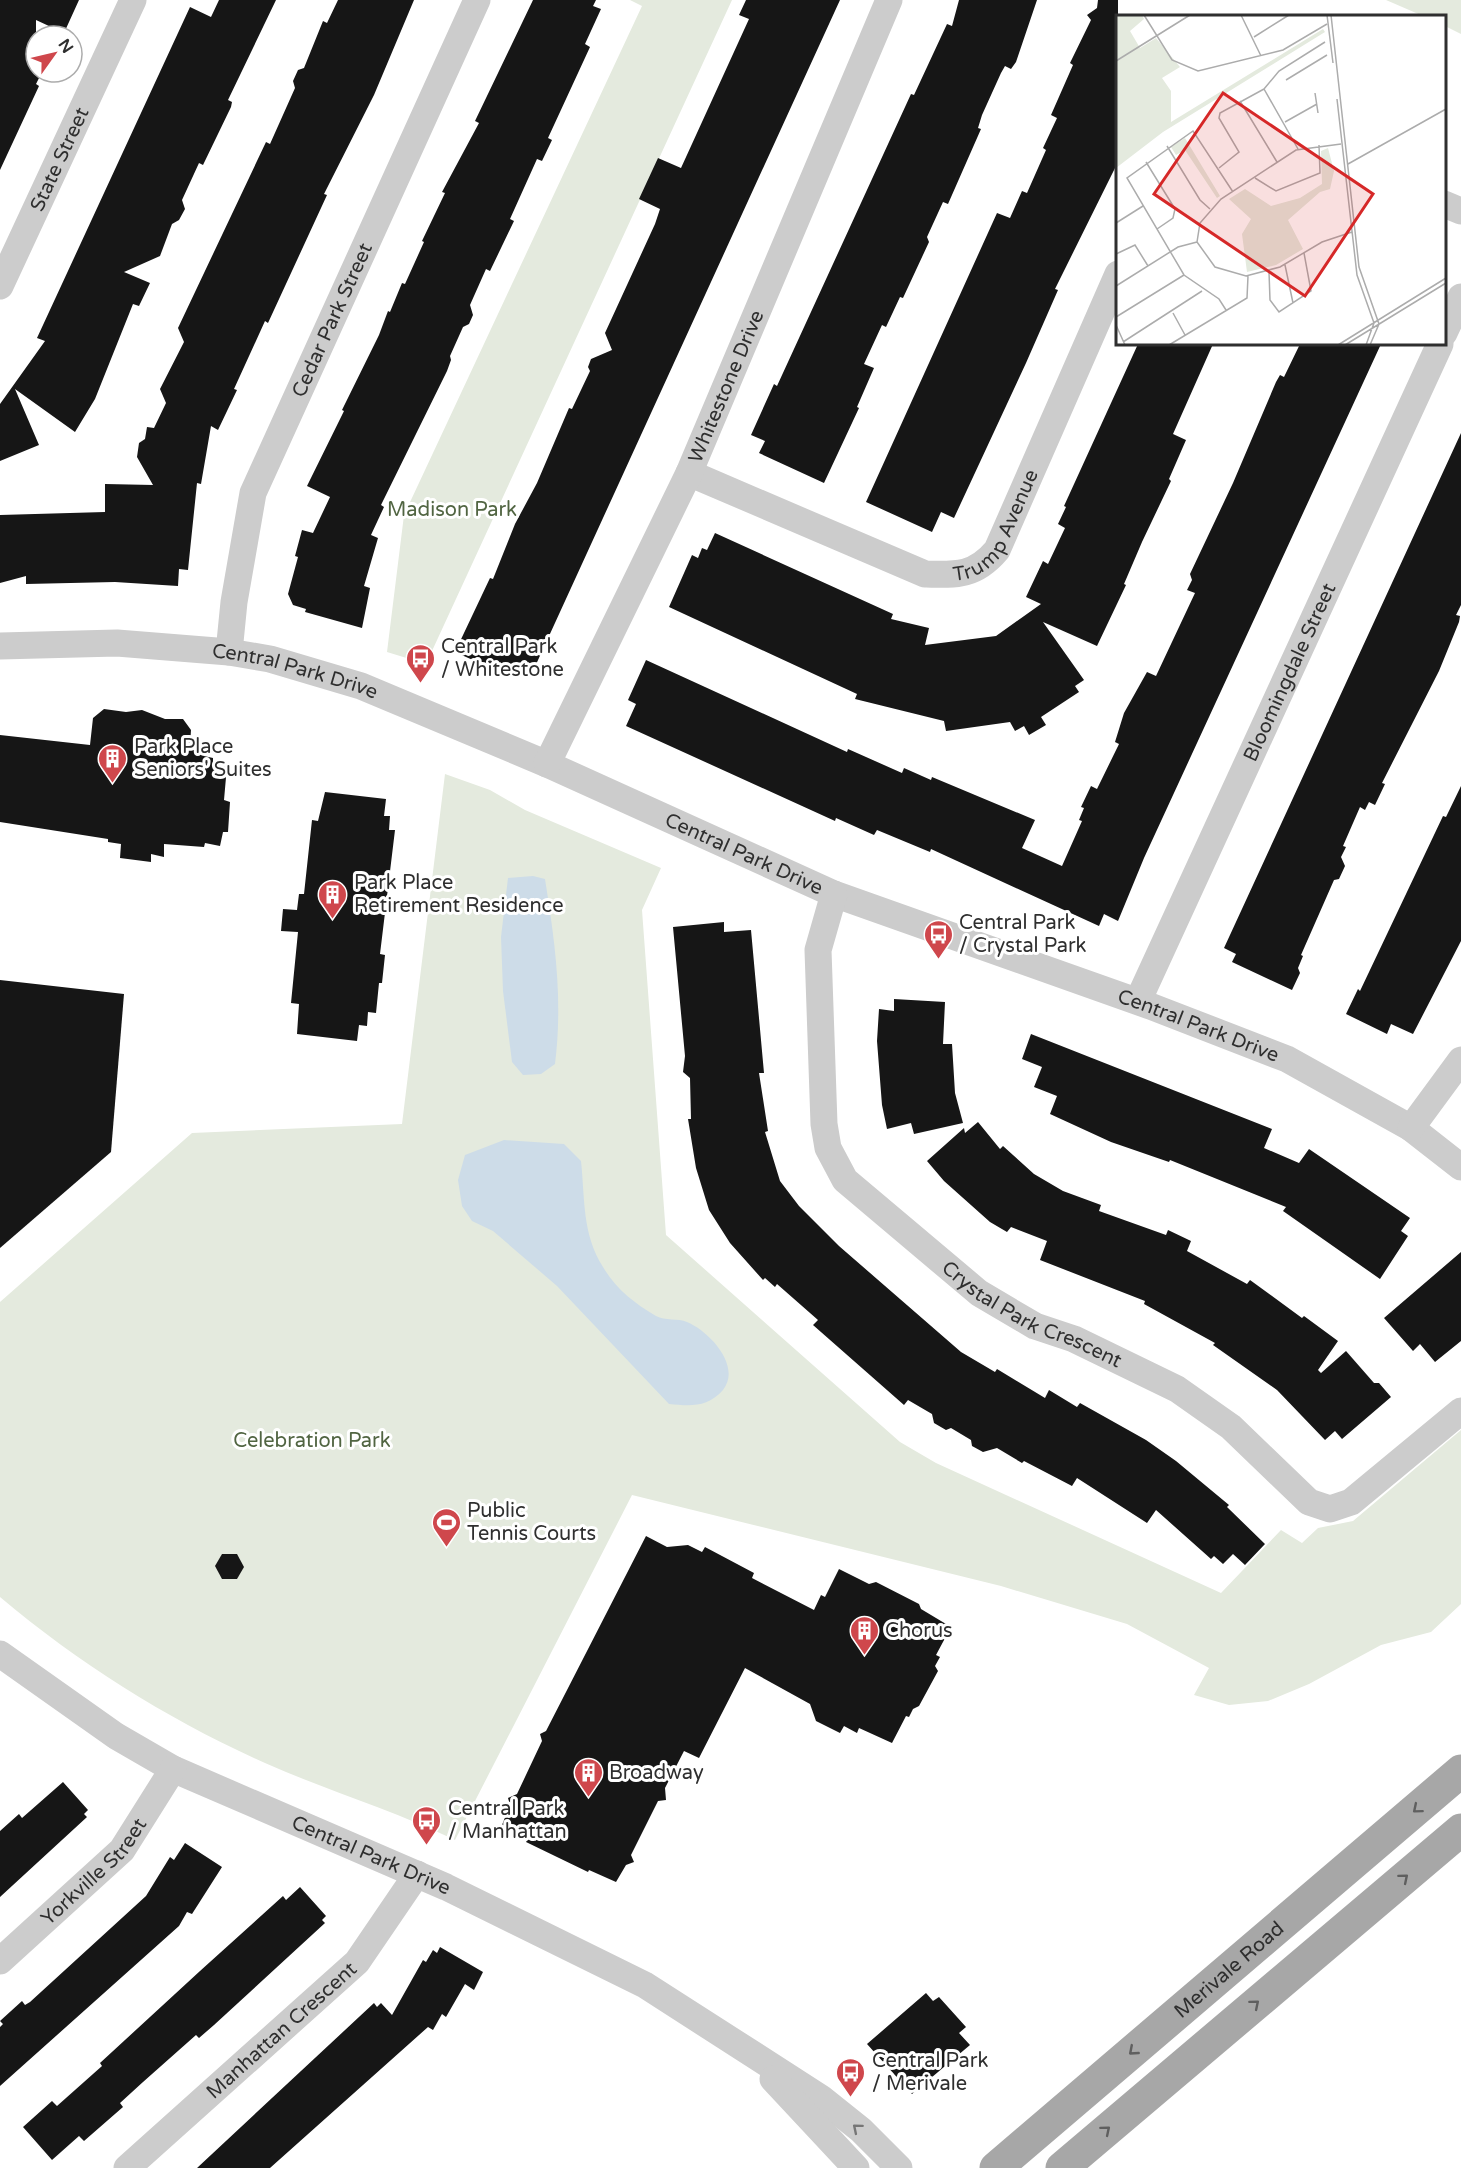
<svg xmlns="http://www.w3.org/2000/svg" width="1461" height="2168" font-family="'Varela Round',sans-serif">
	<rect width="100%" height="100%" fill="#fff"/>
	<g fill="#e4eade">
		<path d="M630,0H732L426,664L387,652L404,515L642,6Z"/>
		<path d="M1386,0H1461V34L1445,26L1444,16H1423Z"/>
		<path d="M445,774L490,790L525,810L661,868L642,910L666,1235L900,1442L936,1463L1221,1593L1281,1530L1302,1543L1318,1528L1353,1521L1461,1430V1604L1431,1632L1381,1645L1309,1684L1268,1701L1229,1705L1194,1695L1209,1668L1127,1624L1001,1586L632,1495L455,1840C393,1810 328,1791 265,1763C169,1720 81,1665 0,1597V1302L192,1133L402,1124Z"/>
	</g>
	<g fill="#cddce8">
		<path d="M533,876L545,879C555,942 563,1000 555,1064L541,1074L523,1075L512,1062L503,991L501,937L508,878Z"/>
		<path d="M504,1140L564,1144L581,1161C585,1199 582,1234 603,1267C616,1289 634,1303 656,1316C665,1321 678,1318 687,1322C709,1331 742,1366 723,1390C707,1408 690,1406 669,1404L557,1286L493,1231L472,1221L462,1206L458,1180L465,1155Z"/>
	</g>
	<g fill="#161616">
		<path d="M0,0H79L64,33L36,20V72H42L36,84L39,86L0,170Z"/>
		<path d="M219,0H276L228,100L232,102L231,107L203,165L199,163L182,200L185,209L179,220L172,224L160,256L124,272L150,283L139,306L133,304L95,399L75,432L15,389L39,445L0,461V404L45,341L37,338L190,7L211,17Z"/>
		<path d="M338,0H414L374,95L324,194L327,195L268,323L265,321L234,389L237,390L218,430L211,426L201,484L197,483L188,570L179,569L178,586L115,582L26,584V576L0,583V515L105,512V484L153,485L137,457L139,443L145,439L147,427L154,428L166,403L160,389L184,342L178,328L266,142L270,144L295,88L293,81L298,70L304,68L323,21L327,23Z"/>
		<path d="M533,0H596L593,6L601,9L585,44L590,47L548,138L552,140L542,161L537,159L510,219L514,221L490,271L486,269L470,305L473,315L469,324L463,327L450,356L451,360L447,371L381,505L384,507L371,535L378,538L364,586L370,588L362,628L305,612L306,609L293,605L288,594L298,557L295,556L302,530L313,533L330,497L307,486L344,411L342,410L379,335L388,311L390,312L402,283L405,284L424,242L422,241L445,193L442,192L479,123L475,121Z"/>
		<path d="M746,0H840L533,671L526,667L522,676L509,670L506,675L455,652L490,578L493,579L515,524L537,483L569,408L572,409L590,371L588,367L591,359L612,350L605,333L655,224L660,209L639,199L658,158L681,168L749,19L739,15Z"/>
		<path d="M959,0H1037L1016,62L1011,69L1005,66L1001,73L982,115L978,128L981,129L948,204L943,202L927,237L929,242L903,298L900,297L886,327L882,325L864,364L874,368L857,407L859,408L824,483L759,453L765,441L751,435L774,384L777,386L911,94L914,95L947,24L952,26Z"/>
		<path d="M1098,0H1118V162L1055,289L1058,290L1026,363L954,518L941,512L932,532L866,502L997,213L1010,218L1022,191L1027,193L1046,150L1043,148L1057,118L1051,115L1073,65L1070,63L1091,20L1087,15L1097,8Z"/>
		<path d="M1138,344H1213L1173,434L1186,440L1169,479L1171,481L1142,542L1124,584L1126,585L1097,646L1043,622L1084,680L1075,686L1079,692L1041,717L1046,725L1029,735L1024,726L1015,731L1010,722L946,731L944,721L855,699L857,694L669,607L692,555L698,558L702,548L707,550L715,533L893,614L891,619L929,628L925,645L996,636L1041,604L1026,597L1043,561L1048,564L1065,528L1058,524L1066,507L1064,506Z"/>
		<path d="M1300,344H1381L1144,858L1118,921L1104,914L1099,926L931,849L930,852L877,830L874,835L836,818L835,821L626,726L636,704L628,700L646,660L847,752L848,749L902,773L904,768L931,780L932,777L1035,820L1022,848L1062,866L1082,821L1079,820L1084,808L1081,807L1091,786L1097,789L1119,744L1115,742L1124,713L1147,672L1156,676L1195,593L1187,590L1192,580L1190,574L1233,483L1276,382L1280,375L1284,377Z"/>
		<path d="M1461,433V605L1456,615L1460,616L1459,622L1439,671L1382,783L1385,784L1375,805L1369,802L1365,810L1360,807L1343,846L1346,847L1341,857L1345,866L1339,879L1334,880L1301,955L1303,956L1298,968L1300,973L1292,990L1232,962L1236,954L1224,948Z"/>
		<path d="M104,709L126,712L142,710L165,719H183L191,730L190,746L206,748L204,756L213,758V764L227,766L224,800L230,802L228,832H223L220,846L205,843L204,847L164,844V857L151,854V862L120,858L121,844L108,842V839L0,822V735L90,745L93,718Z"/>
		<path d="M1461,786V941L1413,1034L1391,1024L1387,1034L1346,1014L1358,989L1360,991L1443,816L1446,817Z"/>
		<path d="M325,792L386,799L384,816H390L389,830H395L380,954L385,955L382,983H379L376,1013L368,1012L367,1026L359,1025L357,1041L297,1034L299,1004L291,1003L298,932L281,931L283,909L297,910L299,894H304L312,820L318,821Z"/>
		<path d="M724,922V932L751,930L764,1073H759L768,1131L765,1132L780,1181L799,1206L839,1246L961,1352L995,1372L997,1369L1045,1398L1049,1390L1077,1407L1080,1403L1146,1440L1176,1461L1229,1505L1227,1507L1265,1544L1245,1565L1233,1554L1223,1564L1214,1556L1211,1559L1156,1510L1147,1523L1077,1478L1072,1486L1024,1461L1022,1463L997,1448L983,1452L972,1446L971,1440L951,1428L946,1430L934,1423L932,1414L908,1400L904,1405L813,1325L818,1320L777,1284L775,1287L765,1278L763,1280L730,1243L709,1210L696,1168L688,1119H691L690,1078L683,1072L685,1056L673,927Z"/>
		<path d="M0,980L124,994L111,1152L0,1248Z"/>
		<path d="M894,999L945,1002L943,1044H952L955,1093L963,1123L914,1134L911,1123L887,1129L882,1105L877,1041L879,1009L894,1011Z"/>
		<path d="M1031,1034L1272,1129L1264,1148L1299,1163L1309,1149L1410,1218L1401,1231L1408,1236L1380,1279L1283,1211L1286,1207L1170,1160L1169,1162L1111,1142L1050,1114L1057,1096L1034,1087L1042,1067L1022,1059Z"/>
		<path d="M978,1122L1000,1149L1003,1146L1034,1174L1063,1191L1101,1205L1099,1211L1166,1235L1168,1230L1191,1241L1187,1251L1247,1284L1250,1280L1302,1318L1304,1316L1338,1341L1318,1370L1321,1373L1346,1351L1374,1383H1379L1391,1397L1342,1439L1335,1431L1325,1440L1277,1390L1213,1345L1215,1343L1144,1304L1145,1301L1040,1260L1047,1241L1011,1227L1007,1232L990,1222L944,1181L927,1161L964,1128L965,1133Z"/>
		<path d="M1461,1252V1341L1435,1362L1420,1344L1413,1351L1384,1318Z"/>
		<path d="M646,1536L667,1547L688,1545L702,1552L705,1547L754,1573L752,1578L814,1610L821,1595L825,1597L839,1569L869,1584L876,1582L919,1604L921,1609L951,1627L936,1655L940,1657L935,1666L938,1671L919,1706L913,1709L909,1717L906,1716L892,1743L859,1728L857,1733L844,1726L840,1733L816,1721L810,1704L745,1668L699,1758L684,1751L665,1788L666,1800L658,1801L631,1855L634,1862L626,1865L616,1882L589,1870L588,1872L526,1842L528,1839L502,1825L510,1805L508,1798L517,1794L542,1741L540,1734L546,1731Z"/>
		<path d="M222,1554H237L244,1567L237,1579H222L215,1566Z"/>
		<path d="M63,1782L88,1810L84,1814L87,1817L0,1897V1831L19,1814L22,1818Z"/>
		<path d="M185,1843L222,1867L192,1914L187,1912L179,1926L0,2086V2027L3,2024L0,2021L22,2001L25,2005L30,2002L146,1896L170,1857L174,1860Z"/>
		<path d="M300,1887L326,1916L322,1920L325,1923L214,2025L199,2038L196,2035L143,2082L120,2103L123,2107L84,2141L79,2136L52,2160L23,2127L52,2101L57,2106L102,2066L100,2063L200,1971L283,1896L286,1900Z"/>
		<path d="M440,1947L483,1972L474,1990L465,1984L446,2017L442,2014L433,2030L428,2027L270,2168H197L374,2003L377,2007L381,2003L392,2015L423,1960L426,1962L433,1950L437,1953Z"/>
		<path d="M926,1993L933,2001L939,1997L966,2027L959,2033L970,2045L912,2094L867,2044Z"/>
	</g>
	<g fill="none" stroke-linecap="round" stroke-linejoin="round">
		<g stroke="#ccc" stroke-width="27">
			<path d="M1444,204L1461,211"/>
			<path id="s1" d="M0,286L133,0"/>
			<path d="M1444,333L1461,297"/>
			<path id="s2" d="M689,473L925,574C957,575 975,576 997,550L1118,274"/>
			<path id="s3" d="M0,646L117,643L229,652L270,659L361,686L547,764L834,894L1150,1006L1287,1059L1411,1128L1461,1167"/>
			<path id="s4" d="M229,652L234,602L253,493L477,0"/>
			<path id="s5" d="M547,764L689,473L889,0"/>
			<path id="s6" d="M834,894L818,950L824,1124L828,1148L845,1180L979,1293L1035,1326L1074,1339L1177,1389L1231,1427L1309,1502L1330,1509L1351,1502L1461,1411"/>
			<path id="s7" d="M1138,1001L1440,344"/>
			<path d="M1411,1128L1461,1060"/>
			<path id="s8" d="M0,1654L116,1736L173,1769L446,1887L645,1985L821,2098L861,2130L899,2168"/>
			<path id="s9" d="M0,1961L122,1850L173,1769"/>
			<path d="M773,2079L856,2168"/>
			<path id="s10" d="M127,2168L357,1962L417,1874"/>
		</g>
		<g stroke="#a7a7a7" stroke-width="33">
			<path id="s11" d="M996,2168L1461,1771"/>
			<path d="M1062,2168L1461,1830"/>
		</g>
	</g>
	<defs><path id="oneway-chevron" d="M-2-3.5L2.5 0L-2 3.5" fill="none" stroke-width="1.6" stroke-linecap="round" stroke-linejoin="round" transform="scale(1.5)"/></defs>
	<g stroke="#5f5f5f">
		<use href="#oneway-chevron" transform="translate(1417 1809) rotate(140)"/>
		<use href="#oneway-chevron" transform="translate(1404 1878) rotate(-40)"/>
		<use href="#oneway-chevron" transform="translate(1255 2004) rotate(-40)"/>
		<use href="#oneway-chevron" transform="translate(1133 2051) rotate(139)"/>
		<use href="#oneway-chevron" transform="translate(1106 2130) rotate(-40)"/>
	</g>
	<use stroke="#767676" href="#oneway-chevron" transform="translate(857 2128) rotate(-140)"/>
	<defs>
		<symbol id="bus-pin" viewBox="-11 -11 22 30"><path d="M0 17L-7.5 6A9.5 9.5 0 1 1 7.5 6Z" fill="#cf474c" stroke="#fff"/><path d="M-5-6H5V4H4V6H2V4H-2V6H-4V4H-5ZM-3.5-4V0h7V-4ZM-3.5 1.2v1.5H-2V1.2ZM2 1.2v1.5H3.5V1.2Z" fill="#fff"/></symbol>
		<symbol id="building-pin" viewBox="-11 -11 22 30"><path d="M0 17L-7.5 6A9.5 9.5 0 1 1 7.5 6Z" fill="#cf474c" stroke="#fff"/><path d="M-4-6H4V6H1V3H-1V6H-4ZM-2.5-4.3h1.7v1.8h-1.7ZM.8-4.3h1.7v1.8H.8ZM-2.5-1h1.7V.8h-1.7ZM.8-1h1.7V.8H.8Z" fill="#fff"/></symbol>
		<symbol id="stadium-pin" viewBox="-11 -11 22 30"><path d="M0 17L-7.5 6A9.5 9.5 0 1 1 7.5 6Z" fill="#cf474c" stroke="#fff"/><path d="M0-5a6.5 5 0 1 0 0 10a6.5 5 0 1 0 0-10ZM-3.5-1.8h7v3.6h-7Z" fill="#fff"/></symbol>
	</defs>
	<g fill-rule="evenodd">
		<use href="#bus-pin" x="404" y="642" width="33" height="45"/>
		<use href="#building-pin" x="96" y="742" width="33" height="45"/>
		<use href="#building-pin" x="316" y="878" width="33" height="45"/>
		<use href="#bus-pin" x="922" y="918" width="33" height="45"/>
		<use href="#stadium-pin" x="430" y="1506" width="33" height="45"/>
		<use href="#building-pin" x="848" y="1614" width="33" height="45"/>
		<use href="#building-pin" x="572" y="1756" width="33" height="45"/>
		<use href="#bus-pin" x="410" y="1804" width="33" height="45"/>
		<use href="#bus-pin" x="834" y="2056" width="33" height="45"/>
	</g>
	<g text-anchor="middle" stroke-width="6" stroke-linejoin="round" paint-order="stroke">
		<g font-size="20" fill="#2f2f2f" stroke="#fff">
			<text dy="7" stroke="none"><textPath href="#s1" startOffset="140">State Street</textPath></text>
			<text dy="7" stroke="none"><textPath href="#s4" startOffset="351">Cedar Park Street</textPath></text>
			<text dy="7" stroke="none"><textPath href="#s5" startOffset="418">Whitestone Drive</textPath></text>
			<text dy="7" stroke="none"><textPath href="#s2" startOffset="354">Trump Avenue</textPath></text>
			<text dy="7" stroke="none"><textPath href="#s7" startOffset="362">Bloomingdale Street</textPath></text>
			<text dy="7" stroke="none"><textPath href="#s3" startOffset="298">Central Park Drive</textPath></text>
			<text dy="7" stroke="none"><textPath href="#s3" startOffset="784">Central Park Drive</textPath></text>
			<text dy="7" stroke="none"><textPath href="#s3" startOffset="1270">Central Park Drive</textPath></text>
			<text dy="7" stroke="none"><textPath href="#s6" startOffset="525">Crystal Park Crescent</textPath></text>
			<text dy="7" stroke="none"><textPath href="#s8" startOffset="424">Central Park Drive</textPath></text>
			<text dy="7" stroke="none"><textPath href="#s9" startOffset="130">Yorkville Street</textPath></text>
			<text dy="7" stroke="none"><textPath href="#s11" startOffset="306">Merivale Road</textPath></text>
			<text dy="7" stroke="none"><textPath href="#s10" startOffset="207">Manhattan Crescent</textPath></text>
		</g>
		<g font-size="20" fill="#516542" stroke="#fff">
			<text x="452" y="516">Madison Park</text>
			<text x="312" y="1447">Celebration Park</text>
		</g>
		<g font-size="20" fill="#2f2f2f" stroke="#fff" text-anchor="start">
			<text x="441" y="653">Central Park<tspan x="441" dy="23">/ Whitestone</tspan></text>
			<text x="134" y="753">Park Place<tspan x="134" dy="23">Seniors' Suites</tspan></text>
			<text x="354" y="889">Park Place<tspan x="354" dy="23">Retirement Residence</tspan></text>
			<text x="959" y="929">Central Park<tspan x="959" dy="23">/ Crystal Park</tspan></text>
			<text x="467" y="1517">Public<tspan x="467" dy="23">Tennis Courts</tspan></text>
			<text x="885" y="1637">Chorus</text>
			<text x="609" y="1779">Broadway</text>
			<text x="448" y="1815">Central Park<tspan x="448" dy="23">/ Manhattan</tspan></text>
			<text x="872" y="2067">Central Park<tspan x="872" dy="23">/ Merivale</tspan></text>
		</g>
	</g>
	<g transform="translate(1116 15)">
		<rect width="330" height="330" fill="#fff"/>
		<path d="M0,0H26L28,4L14,16L24,33L40,23L64,52L46,63L55,76V107L207,14L209,17L47,117L0,153ZM69,123L104,181L101,183L69,135L60,140L55,132ZM212,133L218,156L214,174L204,177L172,205L187,234L160,250L131,257L126,219L135,204L113,184L129,174L155,191L184,183L206,169L205,136Z" fill="#e4eade"/>
		<path fill="none" stroke="#acacac" stroke-width="1.5" d="M28,0L56,45L82,56L167,35L211,9M125,0L145,41M211,0L217,48M215,0L243,252L263,309L254,330M138,22L173,0M0,46L74,0M170,65L211,40M148,74L163,56L209,27M148,74L182,134M199,78L202,98M221,84L241,260L258,308L250,330M124,86L161,147M169,107L201,89M225,129L180,135L105,184L84,208L81,227L99,252L130,261L164,252L206,227L236,217M51,131L84,185L94,194M30,147L59,194L57,203L41,214M232,149L330,94M103,153L123,137L103,103L104,98L148,74M139,163L160,176L204,158L203,130M0,208L27,191M0,239L19,230L32,251M169,250L177,288M153,257L154,285L163,297L195,276L188,238M0,271L62,232L81,227M110,295L103,284L68,260L11,163L77,116L117,177M57,298L69,320M0,302L68,260M0,310L9,330M7,327L86,276M53,330L131,283L132,261M222,330L330,263M229,330L330,268"/>
		<path fill="#d62828" fill-opacity="0.15" stroke="#d62828" stroke-width="3" d="M107,78L257,179L189,281L38,179Z"/>
		<rect width="330" height="330" fill="none" stroke="#2f2f2f" stroke-width="3"/>
	</g>
	<g transform="translate(54 54) rotate(56)"><circle r="28" fill="#ffffff" stroke="#acacac" stroke-width="1.5"/>
	<path d="M0-4.5L10 22L0 15L-10 22Z" fill="#cf474c"/>
	<text y="-9" font-size="16" font-weight="bold" text-anchor="middle" fill="#2f2f2f">N</text>
	</g>
</svg>
